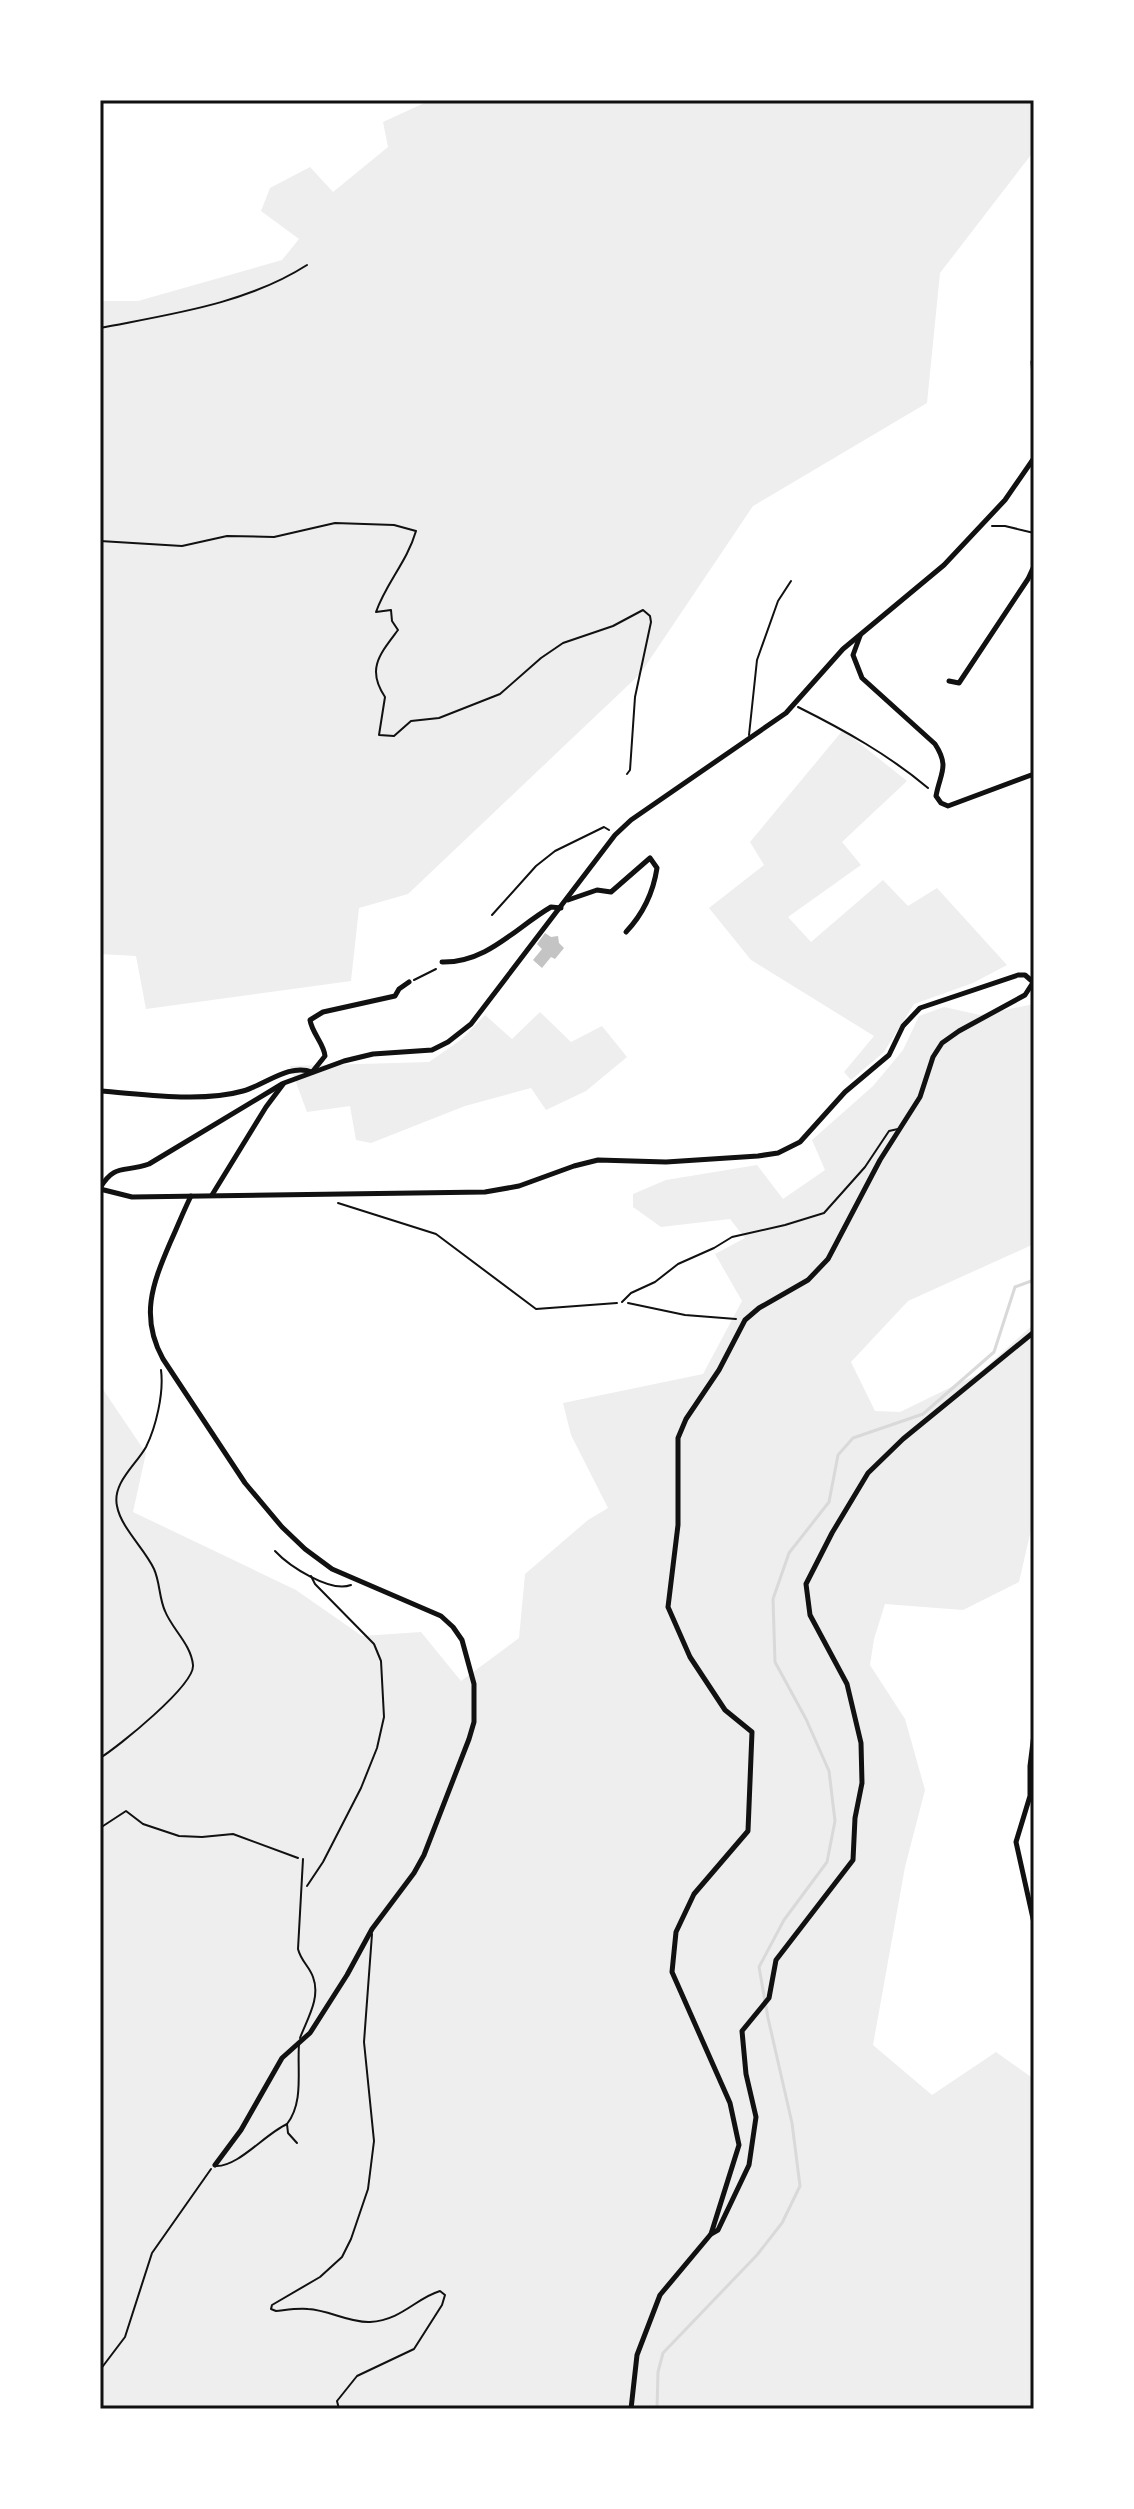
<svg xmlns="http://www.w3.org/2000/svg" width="1134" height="2509" font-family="'Work Sans',sans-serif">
	<rect width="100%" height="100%" fill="#fff"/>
	<g fill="#eee">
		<path d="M431,100H1034V151L940,273L927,403L753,506L640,674L408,894L359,908L351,981L146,1009L136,956L100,954V301H138L282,260L299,239L261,211L270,188L310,167L333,192L388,147L383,122Z"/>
		<path d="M843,730L907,781L842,842L861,865L788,917L811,942L883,880L908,906L937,888L1007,965L973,983L914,1004L884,1052L851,1080L844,1072L874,1036L751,960L709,908L764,865L750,842Z"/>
		<path d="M1034,1004V1244L908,1301L851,1362L875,1411L900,1412L978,1374L1034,1324V1517L1019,1582L963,1610L885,1604L874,1639L870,1665L905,1719L925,1790L905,1867L873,2045L932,2095L996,2052L1034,2079V2409H100V1385L146,1453L133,1512L296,1590L362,1636L421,1632L461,1681L519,1638L525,1574L588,1520L608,1508L571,1435L563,1403L703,1374L742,1301L715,1254L745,1238L730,1219L661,1227L633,1207V1194L666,1180L757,1165L783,1199L825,1170L812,1140L873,1086L903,1050L919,1016L944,1007L980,1015Z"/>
		<path d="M540,1012L571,1042L602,1026L627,1057L586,1091L546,1110L531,1088L465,1106L371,1143L356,1140L350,1106L307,1112L290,1066L429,1062L462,1039L485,1015L512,1039Z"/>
	</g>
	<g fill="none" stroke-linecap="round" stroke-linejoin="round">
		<path stroke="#d9d9d9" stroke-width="3" d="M657,2409L658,2372L663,2353L757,2255L782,2223L800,2186L792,2123L768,2018L759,1967L784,1920L827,1862L835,1821L829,1771L806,1719L775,1662L773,1599L789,1553L829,1502L838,1455L853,1438L923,1414L994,1352L1015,1287L1034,1280"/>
	</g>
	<path fill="#c4c4c4" d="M545,933L551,937L558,936L559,943L564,948L555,959L551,957L542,968L533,960L542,949L537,944Z"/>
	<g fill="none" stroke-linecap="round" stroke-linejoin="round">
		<g stroke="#111" stroke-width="2">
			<path d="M100,328C171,314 246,304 307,265"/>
			<path d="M992,526H1005L1034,533"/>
			<path d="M100,541L182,546L227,536L274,537L335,523L394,525L416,531C407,562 386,583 376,612L391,610L392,621L398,630C380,654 366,669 385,697L379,735L394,736L411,721L439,718L500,694L541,658L563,643L613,626L643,610L650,616L651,622L635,697L630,770L627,774"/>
			<path d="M798,707C844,730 889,755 928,788"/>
			<path d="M492,915L536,866L555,851L604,827L609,830"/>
			<path d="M414,980L436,969"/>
			<path d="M338,1203L436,1234L536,1309L617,1303"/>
			<path d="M628,1303L685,1315L736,1319"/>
			<path d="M275,1551C289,1566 330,1593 351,1585"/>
			<path d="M100,1758C118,1747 195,1685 193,1665C191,1644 172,1629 165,1611C159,1598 160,1582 154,1569C145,1549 121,1528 117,1506C112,1483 136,1465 146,1447C156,1427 164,1393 161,1370"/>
			<path d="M100,1828L126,1811L143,1824L179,1836L202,1837L233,1834L298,1858"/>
			<path d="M307,1886L323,1862L361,1788L377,1748L384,1717L381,1661L374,1644L315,1584L311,1576"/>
			<path d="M100,2370L125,2337L152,2253L211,2169"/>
		</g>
		<g stroke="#111" stroke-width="2">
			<path d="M749,735L757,660L778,601L791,581"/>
			<path d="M622,1302L631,1293L655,1282L678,1264L714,1248L732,1237L785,1225L824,1213L865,1167L889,1131L898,1129"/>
			<path d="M300,2038C307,2019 321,1998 313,1977C309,1966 301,1961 298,1949L303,1859"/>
			<path d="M297,2143L288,2133L287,2124C304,2102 297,2071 299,2044"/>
			<path d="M216,2166C238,2167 265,2134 287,2124"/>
			<path d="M339,2409L337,2401L357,2376L414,2349L442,2305L445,2295L440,2291C416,2298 402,2320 370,2322C349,2323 329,2310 308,2309C297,2308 286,2310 276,2311L271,2309L272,2305L320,2277L342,2257L351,2239L368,2189L374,2141L364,2042L372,1934"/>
		</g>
		<g stroke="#111" stroke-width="5">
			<path d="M1033,362L1034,377"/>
			<path d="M860,636L853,655L862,678L935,744C950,767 940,773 936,796L941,803L948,806L1034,774"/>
			<path d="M949,681L959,683L1028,579L1034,566"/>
			<path d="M568,900L597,890L611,892L650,858L657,868C653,894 643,914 626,932"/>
			<path d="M442,962C487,963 515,928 551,907L561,908"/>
			<path d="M313,1071L325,1056C324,1044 312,1033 310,1020L323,1012L395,996L399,989L409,982"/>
			<path d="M100,1091C143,1094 201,1103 243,1091C265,1085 289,1063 312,1072"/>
			<path d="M100,1188C115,1163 124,1173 149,1164L282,1084"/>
			<path d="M100,1189L132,1197L485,1192L519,1186L574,1166L598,1160L666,1162L758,1156L778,1153L800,1142L845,1092L889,1055L903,1026L920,1008L1018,975H1025L1033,982"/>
			<path d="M212,1195L266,1107L284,1083L344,1061L373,1054L432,1050L448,1042L471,1024L615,835L631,820L786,713L843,649L944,565L1005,500L1034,458"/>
			<path d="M191,1196C183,1212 177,1228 170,1243C152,1285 140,1317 163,1359L245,1483L282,1527L305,1549L332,1569L441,1616L453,1627L462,1640L474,1684V1722L469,1739L424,1855L414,1873L372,1929L347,1975L310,2033L282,2058L241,2130L215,2165"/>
			<path d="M1034,1734L1030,1766V1796L1016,1842L1034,1923"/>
			<path d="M711,2234L739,2145L730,2103L672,1972L676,1932L694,1894L748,1831L752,1732L725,1710L690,1657L668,1607L678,1525V1438L686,1419L719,1370L745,1320L759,1308L808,1280L828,1259L880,1160L920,1097L933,1057L942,1043L959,1031L1025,995L1034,981"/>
			<path d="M631,2409L637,2355L660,2295L711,2234L718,2230L749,2165L756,2117L746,2074L742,2031L769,1998L776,1960L853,1860L855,1818L862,1783L861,1743L847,1684L810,1615L806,1584L832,1533L868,1473L903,1439L1034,1332"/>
		</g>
	</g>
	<rect width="1134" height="2509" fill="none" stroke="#ffffff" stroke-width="204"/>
	<rect x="102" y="102" width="930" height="2305" fill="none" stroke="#111" stroke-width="3"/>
</svg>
